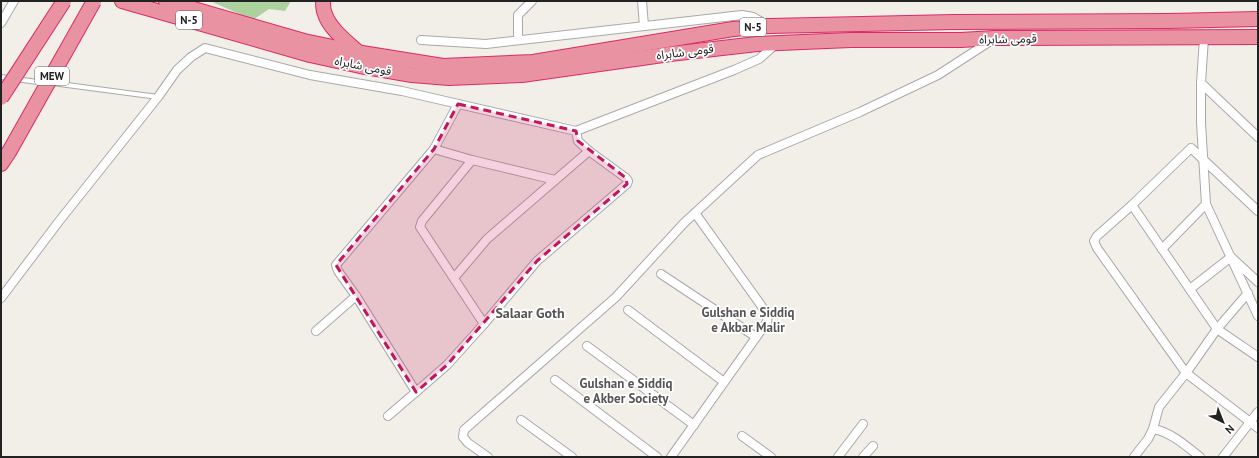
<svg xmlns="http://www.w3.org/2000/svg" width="1259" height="458" font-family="'PT Sans','Noto Sans Arabic',sans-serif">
	<rect width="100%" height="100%" fill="#f2efe9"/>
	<path fill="#add19e" d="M210,1H291L285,11L269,9L253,20Z"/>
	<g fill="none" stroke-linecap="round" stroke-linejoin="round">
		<defs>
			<g id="lane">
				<path d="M1,77L45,83"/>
				<path d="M52,83L158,97"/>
			</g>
			<g id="street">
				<path d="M642,1L644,26"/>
				<path d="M1,23L14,1"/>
				<path d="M1204,38L1201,83V123L1206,204L1258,316"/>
				<path d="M421,40L486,44L742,15L753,17L767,25"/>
				<path d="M518,40V15L532,1"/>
				<path d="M1201,83L1258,137"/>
				<path d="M458,104L434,149L336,265L338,271L356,296L416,392L447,365L484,324"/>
				<path d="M434,149L472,160L555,180"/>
				<path d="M472,160L422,221L420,227L484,324L537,261L627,184L628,181L626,178L589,151"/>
				<path d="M1132,205L1217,329L1258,357"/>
				<path d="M1258,211L1191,148L1132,205L1097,236L1094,241L1097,248L1186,373L1258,428"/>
				<path d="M1162,249L1206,204"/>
				<path d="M661,274L756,337"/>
				<path d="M454,278L487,239L589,151L578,141L576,131"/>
				<path d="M1190,289L1231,257L1258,282"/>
				<path d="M1,298L60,220L158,97L177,70L191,57L205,48L310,75L402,91L576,131L734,70L759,59L777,43"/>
				<path d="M628,310L724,382"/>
				<path d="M316,331L356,296"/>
				<path d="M587,346L694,425"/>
				<path d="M555,380L657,457"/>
				<path d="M388,416L416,392"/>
				<path d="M521,420L572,457"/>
				<path d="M1153,429C1171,432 1186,446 1200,457"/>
				<path d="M742,436L771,457"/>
				<path d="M488,457L468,443L463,437L464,430L616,297L684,223L758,155L860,112L938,75L992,40"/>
				<path d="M671,457L767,322L768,315L695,213"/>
				<path d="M838,457L863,424"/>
				<path d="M863,457L873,446"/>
				<path d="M1134,457L1148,439L1153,429L1159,407L1186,373L1217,329L1248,293"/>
				<path d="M1223,457L1258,412"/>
			</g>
			<g id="highway">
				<path d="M122,1L310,55L360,66L412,75L449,78L522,75L670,54L757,44L851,40H961L994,38L1258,37"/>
				<path d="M166,1L304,41L362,53L443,66L533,62L733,29L769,26L954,22L1169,21L1258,19"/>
				<path d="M323,1C323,5 323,10 325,14C329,28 347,42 358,52"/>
				<path d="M1,164L9,152"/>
			</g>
		</defs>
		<use href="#lane" stroke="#a9a9a9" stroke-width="6"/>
		<use href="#street" stroke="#a9a9a9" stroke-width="10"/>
		<use href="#highway" stroke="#dc2a67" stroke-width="16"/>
		<use href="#lane" stroke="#fff" stroke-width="4"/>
		<use href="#street" stroke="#fff" stroke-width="8"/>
		<use href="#highway" stroke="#e892a2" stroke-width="14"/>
		<defs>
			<g id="highway-bridge">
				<path d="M1,98L64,1"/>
				<path d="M9,152L94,1"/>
			</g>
		</defs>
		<use href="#highway-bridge" stroke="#dc2a67" stroke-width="16" stroke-linecap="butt"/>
		<use href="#highway-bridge" stroke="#e892a2" stroke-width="14"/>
	</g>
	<path fill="#c2185b" fill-opacity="0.2" stroke="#c2185b" stroke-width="3" stroke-dasharray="8 5" stroke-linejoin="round" d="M458,104L576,131L578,141L626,178L627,184L537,261L447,365L416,392L336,265L434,149Z"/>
	<g text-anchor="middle" stroke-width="3.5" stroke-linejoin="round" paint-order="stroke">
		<g fill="#fff" stroke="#646464" stroke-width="1">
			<rect x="176" y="11" width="26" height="18" rx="3"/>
			<rect x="740" y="18" width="26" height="18" rx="3"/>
			<rect x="35" y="67" width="34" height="18" rx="3"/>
		</g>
		<g font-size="11" font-weight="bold" fill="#222">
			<text x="189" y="24">N-5</text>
			<text x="753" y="31">N-5</text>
			<text x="52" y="80">MEW</text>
		</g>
		<g font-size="12" fill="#222" stroke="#fff">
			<text transform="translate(1008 39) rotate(-1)" y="4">قومی شاہراہ</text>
			<text transform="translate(685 52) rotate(-7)" y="4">قومی شاہراہ</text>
			<text transform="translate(363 66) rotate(11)" y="4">قومی شاہراہ</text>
		</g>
		<g font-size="13" font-weight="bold" fill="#555" stroke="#fff">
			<text x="748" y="317">Gulshan e Siddiq<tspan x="748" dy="15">e Akbar Malir</tspan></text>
			<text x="626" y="388">Gulshan e Siddiq<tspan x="626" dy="15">e Akber Society</tspan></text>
		</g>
		<g font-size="14" font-weight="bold" fill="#555" stroke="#fff">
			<text x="530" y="318">Salaar Goth</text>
		</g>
	</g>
	<rect width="1259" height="458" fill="none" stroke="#222222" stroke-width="4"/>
	<g transform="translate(1223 422) rotate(137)" stroke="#ffffff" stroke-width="3" paint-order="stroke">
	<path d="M0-3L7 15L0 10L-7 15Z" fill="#222222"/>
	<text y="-6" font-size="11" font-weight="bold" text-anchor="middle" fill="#222222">N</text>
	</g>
</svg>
